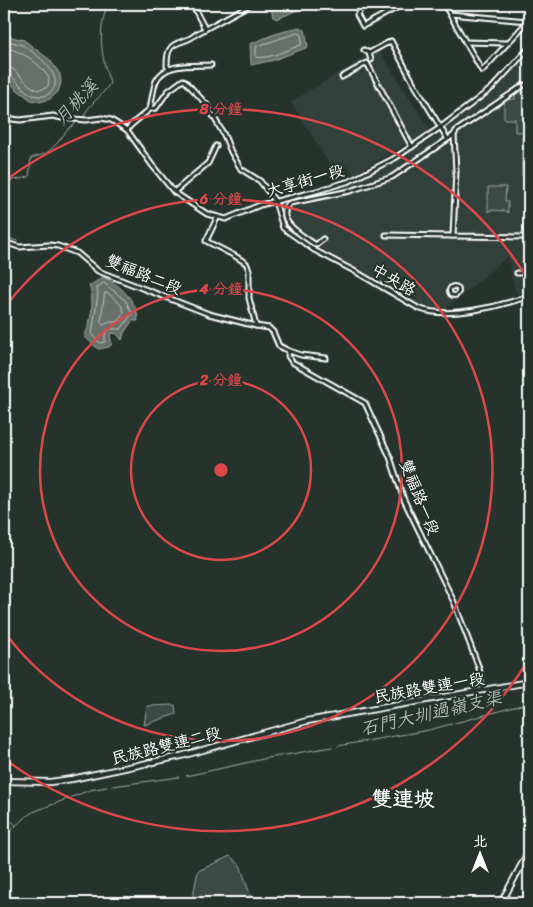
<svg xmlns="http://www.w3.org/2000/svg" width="533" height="907" font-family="Sriracha,'LXGW WenKai TC',sans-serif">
	<rect width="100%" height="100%" fill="#26332d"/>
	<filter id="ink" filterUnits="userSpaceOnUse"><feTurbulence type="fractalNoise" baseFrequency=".02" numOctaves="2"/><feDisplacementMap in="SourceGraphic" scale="10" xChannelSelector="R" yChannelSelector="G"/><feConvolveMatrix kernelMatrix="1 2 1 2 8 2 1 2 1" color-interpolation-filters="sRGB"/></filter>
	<g filter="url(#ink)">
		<g fill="#333f3a">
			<path d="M378,49L430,130L353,175L347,166L333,170L291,102Z"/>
			<path d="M529,53V290L518,294L514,287L508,256L447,308L424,307L291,231L278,203L335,191L357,179L386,167L441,133L509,76Z"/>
		</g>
		<g fill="#3e4944" stroke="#9ea4a2">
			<path d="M515,92H527V99H529V123H527V132H515V119H504V100L515,99Z"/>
			<rect x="522" y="137" width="7" height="38"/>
			<path d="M488,187H506L505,201L508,202V213L506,211L490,210L488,212Z"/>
			<path d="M175,705L176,714L144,725L147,706Z"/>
			<path d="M230,856L240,865L253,903H193V895L198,871Z"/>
		</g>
		<g fill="#67706c" stroke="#a4a9a7">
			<path d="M270,4H311L277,19L273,17Z"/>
			<path d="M299,27L305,30L308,47L274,60L251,65L250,44L272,35Z"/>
			<path d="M4,35L24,40L50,60L60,74L61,83L58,92L50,99L40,102L31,100L15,88L4,74Z"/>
			<path d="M103,277C120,284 138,302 138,321H132L124,333L122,340L117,334L112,333L110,336L112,344L109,347L98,349L84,336C91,327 95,296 89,286Z"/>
		</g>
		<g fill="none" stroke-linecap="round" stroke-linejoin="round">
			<g stroke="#c2c6c4" stroke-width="1">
				<path d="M298,33L301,35L302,42L301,45C289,49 268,60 256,57V47Z"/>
				<path d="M4,40C10,42 17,43 22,45C34,52 58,70 55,85C53,92 48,96 41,96C24,98 15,73 4,72"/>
				<path d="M4,47C23,52 38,61 49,78L48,86C32,101 19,66 4,65"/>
				<path d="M104,283L126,301L132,314L121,329H109L105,335V342L100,343L92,335L98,293L97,288Z"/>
				<path d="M105,293H108L121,305L124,312L118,322H110L103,325L101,322Z"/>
			</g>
			<g stroke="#a4a9a7" stroke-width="1">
				<path d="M83,118C88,104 103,96 110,83C101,57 97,30 108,4"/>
				<path d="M4,182L29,177L31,158C37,156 45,155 49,151C61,142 66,127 80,120"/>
				<path d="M4,237L18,241"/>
				<path d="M4,466C8,476 12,490 4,499"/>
				<path d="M338,746L429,730L529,703"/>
				<path d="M186,776L268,758L332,747"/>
				<path d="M113,786L179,777"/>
				<path d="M4,818L13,822L15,825"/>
				<path d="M4,837L25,817L33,812L90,790L107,787"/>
			</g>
			<defs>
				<g id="street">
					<path d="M192,4L205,29"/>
					<path d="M363,4L357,15L363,26L404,4"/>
					<path d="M444,4L482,71L529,20"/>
					<path d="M450,14L528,21"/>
					<path d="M465,42L506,43"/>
					<path d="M364,50L369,53L391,41L413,82L447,138"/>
					<path d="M369,53L371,60"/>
					<path d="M169,68L167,66C167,61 167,53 170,49C174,41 189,42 196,34L251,4"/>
					<path d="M342,77L367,63L412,147"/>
					<path d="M529,85H524L456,131L454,135L456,171L453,236L529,237"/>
					<path d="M150,109L156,108L168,91L183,80L185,81L207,105L224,135L231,152L241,169L260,181L275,201L283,228L314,250L358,273L418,308C446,320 501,306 529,296"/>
					<path d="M4,118L20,120L53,116L62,118L86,120L102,118L111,120L127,130L152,165L174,192L207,214L226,219L260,205L313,192L350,181L395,158L441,127L492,88L529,48"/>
					<path d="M127,130L131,125L150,109C152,100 153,89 156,81C165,62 193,66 211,65"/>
					<path d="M174,192L208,163L216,146"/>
					<path d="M217,218L206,241L235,256L246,263L249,270V298L256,326"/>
					<path d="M386,235L453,236"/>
					<path d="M323,239L316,245C305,237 272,220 290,203L350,191L392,177L454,135"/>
					<path d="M4,242L19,247L49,245L58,246L77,253L98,271L209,314L256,326L269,328L273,332L279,346L289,351L301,355L326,358"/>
					<path d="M517,273H529"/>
					<circle cx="454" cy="291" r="4.5"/>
					<path d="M289,351L288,356L292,362L365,403L390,457L404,500L454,602L479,668L483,690"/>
					<path d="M527,903L529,899"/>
				</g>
				<g id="secondary">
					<path d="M4,781L50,782L72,779L181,756L307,721L529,682"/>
					<path d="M501,903L529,851"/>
				</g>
			</defs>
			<use href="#street" stroke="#fff" stroke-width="7"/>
			<use href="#secondary" stroke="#fff" stroke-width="8"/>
			<use href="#street" stroke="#26332d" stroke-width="3"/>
			<use href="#secondary" stroke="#26332d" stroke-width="4.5"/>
		</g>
	</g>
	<g fill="none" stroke="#dc4848" stroke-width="2.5">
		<circle cx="221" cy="470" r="90"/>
		<circle cx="221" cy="470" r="181"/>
		<path d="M5 307A271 271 0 1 1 5 633"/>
		<path d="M529 659A361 361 0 0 1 6 760M6 180A361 361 0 0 1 529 281"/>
	</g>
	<g text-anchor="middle" stroke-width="4.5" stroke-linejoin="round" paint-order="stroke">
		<g font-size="16" fill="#fff" stroke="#26332d">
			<text transform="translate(305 180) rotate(-16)" y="6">大享街一段</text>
			<text transform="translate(144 274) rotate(22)" y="6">雙福路二段</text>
			<text transform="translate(394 279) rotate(30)" y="6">中央路</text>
			<text transform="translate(420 497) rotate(68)" y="6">雙福路一段</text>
			<text transform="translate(429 687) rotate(-10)" y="6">民族路雙連一段</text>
			<text transform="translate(166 745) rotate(-14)" y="6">民族路雙連二段</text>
		</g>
		<g font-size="18" font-style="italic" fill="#b3b8b6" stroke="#26332d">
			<text transform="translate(76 102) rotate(-47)" y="6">月桃溪</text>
			<text transform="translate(431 713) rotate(-13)" y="6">石門大圳過嶺支渠</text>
		</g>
		<g font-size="21" font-weight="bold" fill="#fff" stroke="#26332d">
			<text x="403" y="806">雙連坡</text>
		</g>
	</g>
	<circle cx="221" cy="470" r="8" fill="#dc4848" stroke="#26332d" stroke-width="2.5"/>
	<g font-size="15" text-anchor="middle" font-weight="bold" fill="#dc4848" stroke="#26332d" stroke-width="4.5" stroke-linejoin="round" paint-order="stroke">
		<text x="221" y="114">8 分鐘</text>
		<text x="221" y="204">6 分鐘</text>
		<text x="221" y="294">4 分鐘</text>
		<text x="221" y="385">2 分鐘</text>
	</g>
	<rect width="533" height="907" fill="none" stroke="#26332d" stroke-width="20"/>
	<rect x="10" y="10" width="513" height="887" fill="none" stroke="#fff" stroke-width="2" filter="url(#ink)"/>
	<g transform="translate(480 854)" stroke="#26332d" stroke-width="4" paint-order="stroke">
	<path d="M0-4L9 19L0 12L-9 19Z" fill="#ffffff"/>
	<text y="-8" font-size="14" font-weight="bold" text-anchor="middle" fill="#ffffff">北</text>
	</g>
</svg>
